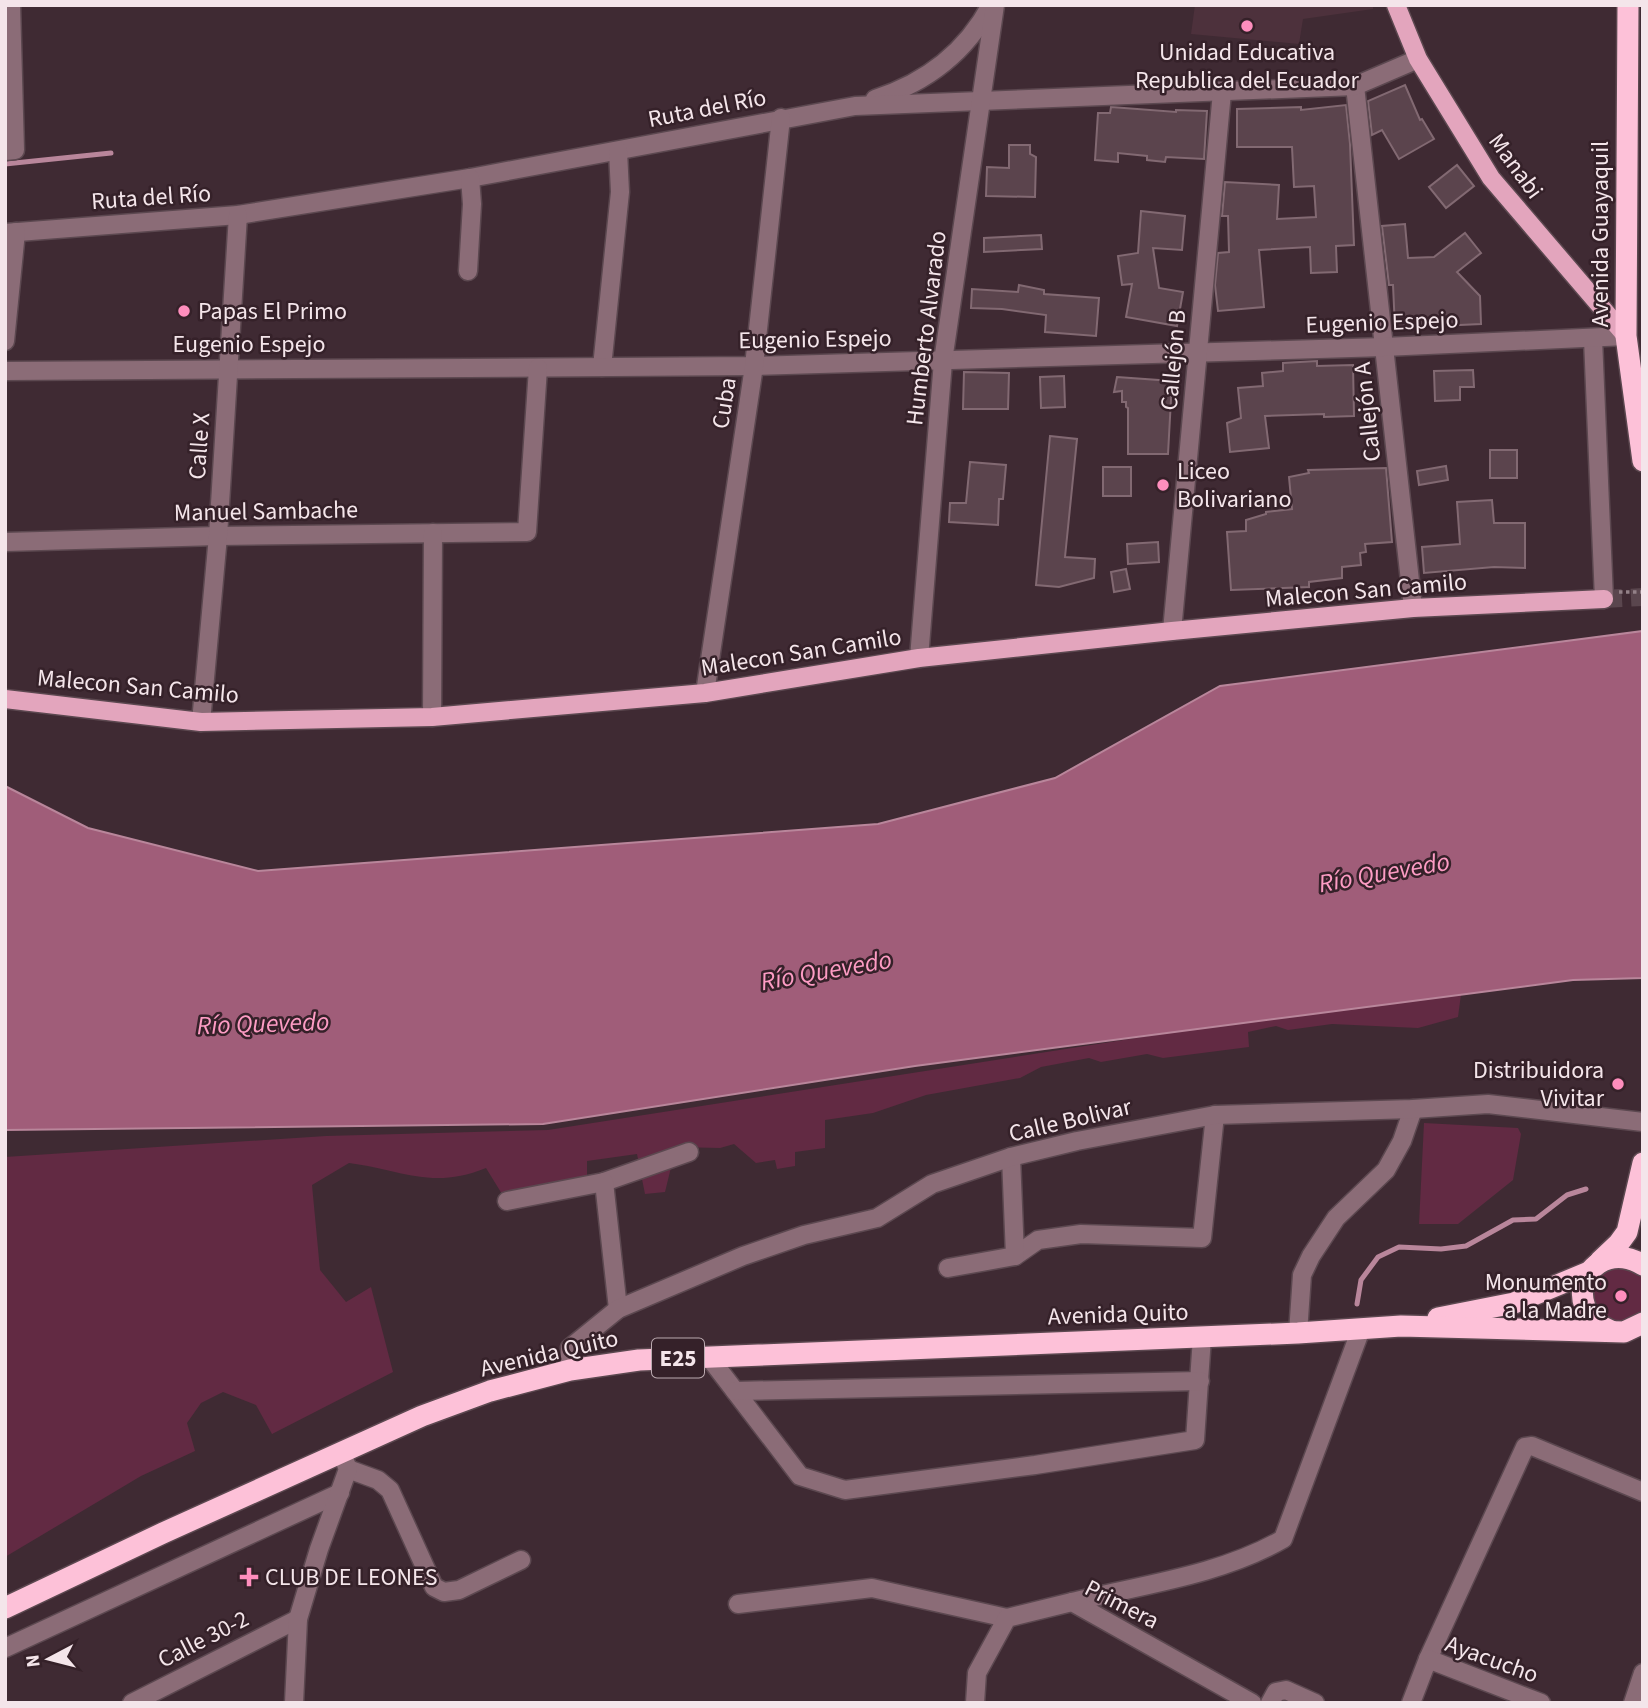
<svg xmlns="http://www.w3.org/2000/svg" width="1648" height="1708" font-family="'Source Sans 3',sans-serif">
	<rect width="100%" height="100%" fill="#3f2a33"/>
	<path fill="#4d313c" d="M1195,5H1373V9L1303,19L1299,44L1191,34Z"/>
	<g fill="#622a43">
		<path d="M1462,987L1458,1017L1418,1028L1332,1024L1288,1030L1276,1026L1248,1032L1249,1047L1163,1058L1147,1054L1101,1062L1089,1058L1041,1067L1020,1078L926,1095L873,1113L825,1120V1148L795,1152V1166L777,1169L775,1160L756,1163L734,1144L720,1148L676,1147L665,1192L645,1194L637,1154L587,1161V1184L502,1194L486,1168C432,1190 402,1170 349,1163L312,1185L320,1270L346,1302L371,1287L393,1372L272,1434L256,1405L223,1392L201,1403L187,1423L195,1451L141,1476L5,1557V1157L326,1136L548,1130Z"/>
		<path d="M1424,1123L1518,1128L1521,1134L1513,1180L1458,1224H1419Z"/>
		<path d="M1618,1265L1636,1270L1643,1277V1309C1614,1345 1572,1292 1603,1272C1607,1269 1613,1268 1618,1265Z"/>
	</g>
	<path fill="#a05d79" stroke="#b9869b" stroke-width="2" d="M1643,631V978L1573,980L915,1066L543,1124L5,1130V786L88,828L258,871L878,824L1055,778L1220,686Z"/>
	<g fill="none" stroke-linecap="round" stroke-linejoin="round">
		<g stroke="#b9869b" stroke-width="5">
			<path d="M5,164L111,153"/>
			<path d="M1357,1304L1361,1280L1378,1257L1399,1247L1441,1249L1466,1246L1513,1220L1536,1219L1567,1195L1586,1189"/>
		</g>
	</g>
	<g fill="#5b444d" stroke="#826972" stroke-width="2">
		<path d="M1405,85L1420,120L1422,119L1434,139L1399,159L1382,130L1372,135L1368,101Z"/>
		<path d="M1346,105L1350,144L1354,245L1336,246L1337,272L1311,273L1310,247L1259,250L1264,307L1218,311L1215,285L1218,253L1229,252L1228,216H1222L1225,182L1279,185L1277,219L1316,217L1314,186L1294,187L1292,147H1237V109L1301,107V110Z"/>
		<path d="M1111,107L1176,112V110L1207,111L1204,159L1166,157L1165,162L1147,160V156L1118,153V162L1095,160L1098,113H1110Z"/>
		<path d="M1009,145H1030V154L1036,157L1035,197L986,196L987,167L1009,168Z"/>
		<path d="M1457,165L1474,186L1446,208L1429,187Z"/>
		<path d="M1141,211L1185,216L1182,250L1153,248L1159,288L1183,292L1177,326L1126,317L1132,284L1122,285L1118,256L1138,253Z"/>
		<path d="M1405,224L1408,258L1434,257L1465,233L1481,253L1457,272L1480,296L1481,324L1395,328L1393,285H1389L1382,226Z"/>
		<path d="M1041,235L1042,249L984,252V238Z"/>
		<path d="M1019,285L1044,290V294L1099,298L1096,336L1045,332L1046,315L1002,309L971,308L972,289L1018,292Z"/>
		<path d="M1317,361V366L1353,365L1354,416L1324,417V414L1265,416L1269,448L1230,452L1227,423L1241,418L1238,388L1263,386L1262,373L1283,371V363Z"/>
		<path d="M1473,370L1474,387H1460V400L1435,401L1434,371Z"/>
		<path d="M964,372L1009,373L1008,409H963Z"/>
		<path d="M1064,376L1065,407L1041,408L1040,377Z"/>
		<path d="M1117,377L1172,381L1168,454H1128V408L1126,407V402H1122V391L1114,392Z"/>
		<path d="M1050,436L1077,439L1065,557L1095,559L1094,578L1059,587L1036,585Z"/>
		<rect x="1490" y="450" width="27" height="28"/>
		<path d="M970,462L1006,465L1003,499H999L998,525L949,522L950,503H966Z"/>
		<path d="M1446,466L1448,480L1419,485L1417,471Z"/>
		<rect x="1103" y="467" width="28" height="29"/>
		<path d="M1386,468L1392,542L1365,544L1366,552L1360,553L1361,565L1342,567V578L1309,582V587L1231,590L1227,532L1246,531V520L1266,514V512L1292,509L1289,477L1309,473L1308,470Z"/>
		<path d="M1492,500L1494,523H1525V568L1494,567L1424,573L1422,547L1460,544L1457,502Z"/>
		<path d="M1158,542L1159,562L1128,564L1127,544Z"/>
		<path d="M1126,569L1130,589L1114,592L1111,572Z"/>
	</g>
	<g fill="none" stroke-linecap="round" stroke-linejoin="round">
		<path stroke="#5a464e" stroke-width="18" stroke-dasharray="18 9" stroke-linecap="butt" d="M1604,599L1643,597"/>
		<defs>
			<g id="minor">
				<path d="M1355,86L1413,608"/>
				<path d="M875,99C925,83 966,52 991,5"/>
				<path d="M5,151L15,150L11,5"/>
				<path d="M5,233L238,215L470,178L855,106L1355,86L1418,59"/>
				<path d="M468,271L472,204L470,178"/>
				<path d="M1593,339L1604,599"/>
				<path d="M5,341L16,232"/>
				<path d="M602,367L620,192L618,151"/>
				<path d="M5,371L754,366L1384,347L1626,336"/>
				<path d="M5,542L218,536L527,532L538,368"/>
				<path d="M1172,631L1222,92"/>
				<path d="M919,658L943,361L995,5"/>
				<path d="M705,693L754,366L781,118"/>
				<path d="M432,717L433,533"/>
				<path d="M201,722L218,536L238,215"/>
				<path d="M604,1182L689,1152"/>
				<path d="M507,1201L604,1182L618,1309"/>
				<path d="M1015,1256L1038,1240L1081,1234L1202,1238L1215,1115"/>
				<path d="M948,1268L1015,1256L1011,1157"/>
				<path d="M1298,1333L1302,1275L1311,1256L1336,1218L1386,1170L1402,1141L1413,1109"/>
				<path d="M709,1357L800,1476L845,1490L1035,1465L1195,1440L1202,1337"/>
				<path d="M570,1370V1348L618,1309L743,1256L804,1235L877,1218L932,1184L1011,1157L1077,1141L1215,1115L1413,1109L1488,1104L1643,1122"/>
				<path d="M735,1391L1200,1381"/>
				<path d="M348,1469L378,1480L390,1490L434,1587L444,1592L459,1590L521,1560"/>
				<path d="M1072,1602C1141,1585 1221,1575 1283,1539L1361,1329"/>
				<path d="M738,1604L872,1588L1007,1618"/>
				<path d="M5,1648L340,1493"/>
				<path d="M1428,1659L1525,1447L1532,1446L1643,1492"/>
				<path d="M132,1703L298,1619"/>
				<path d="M294,1703L298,1619L319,1549L348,1469L341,1452"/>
				<path d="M975,1703L977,1673L1007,1618L1072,1602L1252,1703"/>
				<path d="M1270,1703L1276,1692L1286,1690L1315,1703"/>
				<path d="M1411,1703L1428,1659L1541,1703"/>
				<path d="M1633,1703L1643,1673"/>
			</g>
			<g id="major">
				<path d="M1396,5L1418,59L1491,178L1626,336"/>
				<path d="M5,699L201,722L432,717L705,693L919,658L1172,631L1413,608L1604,599"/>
			</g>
			<g id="highway">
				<path d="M1628,5L1626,336L1643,461"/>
				<path d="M1600,1261L1619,1243L1627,1232L1643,1163"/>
				<path d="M1438,1318L1514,1303L1589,1272"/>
				<path d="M1611,1331C1554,1307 1592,1234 1643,1265"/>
				<path d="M5,1608L163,1533L422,1416L490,1391L570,1370L639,1360L1298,1333L1401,1326L1624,1332L1643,1323"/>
			</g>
		</defs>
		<use href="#minor" stroke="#5c4850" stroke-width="21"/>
		<use href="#major" stroke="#5c4850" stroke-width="21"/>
		<use href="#highway" stroke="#5c4850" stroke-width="24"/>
		<path stroke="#938188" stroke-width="3.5" stroke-dasharray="3.5 3.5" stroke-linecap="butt" d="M1619,592H1643"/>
		<use href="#minor" stroke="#8b6c77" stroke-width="18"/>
		<use href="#major" stroke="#e3a5bd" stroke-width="18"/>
		<use href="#highway" stroke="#fdc1d8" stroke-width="21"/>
	</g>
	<g fill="#fe8ebd" stroke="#352129" stroke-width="2.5">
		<circle cx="1247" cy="26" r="7"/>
		<circle cx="184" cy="311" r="7"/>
		<circle cx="1163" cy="485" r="7"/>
		<circle cx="1618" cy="1084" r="7"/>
		<circle cx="1621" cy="1296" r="7"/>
		<path d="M245.5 1566.5h7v7h7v7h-7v7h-7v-7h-7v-7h7z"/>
	</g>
	<g text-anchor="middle" stroke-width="5" stroke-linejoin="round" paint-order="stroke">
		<rect fill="#352129" stroke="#bbaab0" stroke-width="2" x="652" y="1338.5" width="52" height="39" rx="5"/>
		<g font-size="23" font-weight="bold" fill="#f4e5ea">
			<text x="678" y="1366">E25</text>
		</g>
		<g font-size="24" fill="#f4e5ea" stroke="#352129" text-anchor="start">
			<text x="1247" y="60" text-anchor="middle">Unidad Educativa<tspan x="1247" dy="28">Republica del Ecuador</tspan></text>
			<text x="198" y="319">Papas El Primo</text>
			<text x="1177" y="479">Liceo<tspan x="1177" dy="28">Bolivariano</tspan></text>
			<text x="1604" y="1078" text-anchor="end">Distribuidora<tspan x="1604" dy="28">Vivitar</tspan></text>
			<text x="1607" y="1290" text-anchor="end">Monumento<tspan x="1607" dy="28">a la Madre</tspan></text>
			<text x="265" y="1585">CLUB DE LEONES</text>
		</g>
		<g font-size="24" fill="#f4e5ea" stroke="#352129">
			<text transform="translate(707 108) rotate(-11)" y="8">Ruta del Río</text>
			<text transform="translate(1516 166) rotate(54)" y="8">Manabi</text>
			<text transform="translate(151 197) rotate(-4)" y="8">Ruta del Río</text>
			<text transform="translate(1600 234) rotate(-90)" y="8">Avenida Guayaquil</text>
			<text transform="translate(1382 322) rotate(-2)" y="8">Eugenio Espejo</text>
			<text transform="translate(926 328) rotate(-83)" y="8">Humberto Alvarado</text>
			<text transform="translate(815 339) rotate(-1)" y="8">Eugenio Espejo</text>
			<text x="249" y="352">Eugenio Espejo</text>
			<text transform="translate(1173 360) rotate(-85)" y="8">Callejón B</text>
			<text transform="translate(724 403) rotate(-81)" y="8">Cuba</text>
			<text transform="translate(1367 412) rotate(-96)" y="8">Callejón A</text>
			<text transform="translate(199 446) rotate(-86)" y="8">Calle X</text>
			<text transform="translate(266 511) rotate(-1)" y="8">Manuel Sambache</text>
			<text transform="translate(1366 590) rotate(-5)" y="8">Malecon San Camilo</text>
			<text transform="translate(801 652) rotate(-9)" y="8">Malecon San Camilo</text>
			<text transform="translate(138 686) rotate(5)" y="8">Malecon San Camilo</text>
			<text transform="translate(1070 1120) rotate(-13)" y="8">Calle Bolivar</text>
			<text transform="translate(1118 1314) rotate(-2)" y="8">Avenida Quito</text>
			<text transform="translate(549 1353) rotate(-13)" y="8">Avenida Quito</text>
			<text transform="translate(1122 1604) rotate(27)" y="8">Primera</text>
			<text transform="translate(203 1639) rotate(-27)" y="8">Calle 30-2</text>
			<text transform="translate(1492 1659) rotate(20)" y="8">Ayacucho</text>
		</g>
		<g font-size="26" font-style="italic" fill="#fd9cc4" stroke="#352129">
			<text transform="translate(1384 872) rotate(-10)" y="9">Río Quevedo</text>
			<text transform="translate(826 970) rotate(-10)" y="9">Río Quevedo</text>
			<text transform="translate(263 1023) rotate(-2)" y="9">Río Quevedo</text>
		</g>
	</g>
	<rect width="1648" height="1708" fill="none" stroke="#f4e5ea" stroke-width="14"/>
	<g transform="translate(49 1659) rotate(263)" stroke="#352129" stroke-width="5" paint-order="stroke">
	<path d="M0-5L12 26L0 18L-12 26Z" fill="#f4e5ea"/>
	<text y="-10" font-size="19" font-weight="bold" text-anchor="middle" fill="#f4e5ea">N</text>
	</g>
</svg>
